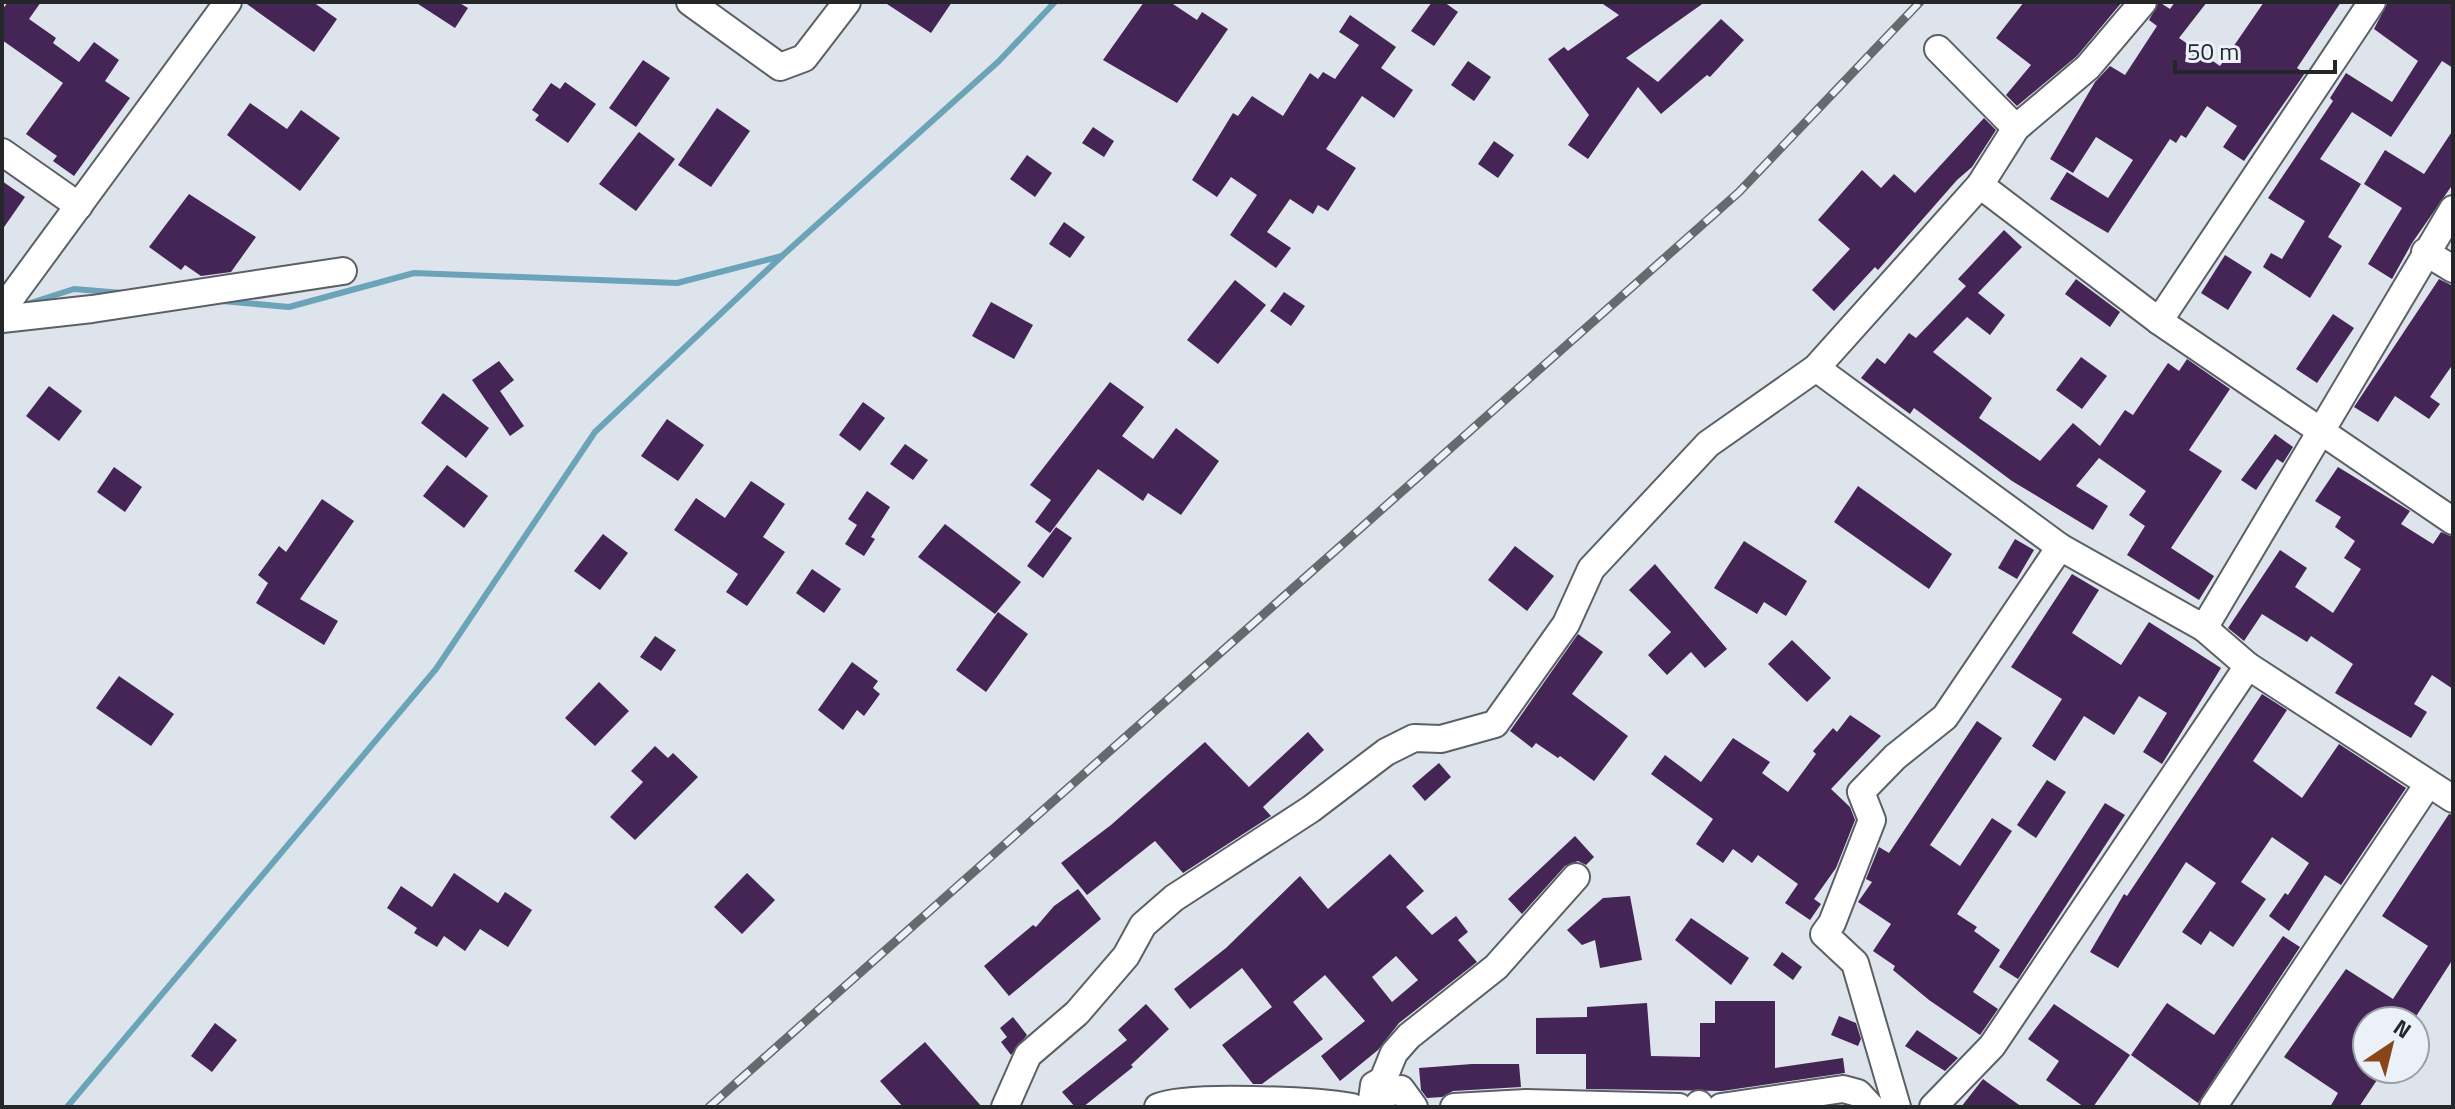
<svg xmlns="http://www.w3.org/2000/svg" width="2455" height="1109" font-family="'Titillium Web',sans-serif">
	<rect width="100%" height="100%" fill="#dee4eb"/>
	<g fill="none" stroke-linecap="round" stroke-linejoin="round">
		<g stroke="#6ba3b9" stroke-width="6">
			<path d="M222,301L289,307L414,273L677,283L782,256"/>
			<path d="M24,305L74,289L123,293"/>
			<path d="M67,1107L436,669L595,432L783,255L999,61L1055,2"/>
		</g>
	</g>
	<g fill="#452555" fill-rule="evenodd">
		<path d="M8,2H41L29,19L56,38L53,43L79,62L94,42L119,60L105,81L130,98L74,176L53,161L57,156L26,134L63,83L2,40V10Z"/>
		<path d="M244,2H313L337,19L314,52Z"/>
		<path d="M415,2H458L468,8L455,28Z"/>
		<path d="M884,2H952L931,33Z"/>
		<path d="M1144,2H1170L1197,20L1202,12L1228,29L1177,103L1103,60Z"/>
		<path d="M1432,2H1444L1458,12L1434,46L1411,31Z"/>
		<path d="M1600,2H1705L1626,58L1658,82L1721,19L1744,40L1710,77L1707,75L1661,114L1638,87L1588,159L1568,145L1589,115L1548,59L1564,47L1568,51L1619,15Z"/>
		<path d="M2024,2H2122L2077,56L2017,106L2006,95L2031,65L1996,38Z"/>
		<path d="M2159,2L2170,9L2175,2H2207L2179,38L2220,66L2264,2H2341L2297,68L2305,73L2244,161L2223,147L2237,126L2207,106L2186,138L2181,135L2176,143L2170,139L2108,233L2050,199L2067,172L2108,198L2133,160L2096,137L2073,173L2050,159L2095,82L2110,66L2125,75L2157,26L2149,20Z"/>
		<path d="M2388,2H2453V68L2442,61L2391,137L2352,112L2320,159L2361,184L2328,237L2342,246L2310,298L2263,267L2271,253L2282,259L2305,221L2268,198L2333,101L2330,98L2346,73L2392,102L2418,61L2374,29Z"/>
		<path d="M1350,15L1396,47L1381,68L1413,90L1394,118L1362,96L1326,149L1356,168L1328,211L1318,205L1313,214L1290,199L1267,232L1291,248L1276,268L1230,235L1257,195L1231,177L1217,197L1192,180L1233,113L1238,116L1252,96L1283,116L1310,73L1318,79L1323,72L1335,79L1359,45L1339,32Z"/>
		<path d="M643,60L670,78L636,127L609,108Z"/>
		<path d="M1468,61L1491,77L1474,101L1451,85Z"/>
		<path d="M565,82L596,104L568,143L535,120L539,115L532,110L551,83L560,89Z"/>
		<path d="M250,103L287,129L301,110L340,138L300,191L227,135Z"/>
		<path d="M717,108L750,131L711,187L678,165Z"/>
		<path d="M1984,118L1996,130L1972,167L1957,180L1878,270L1875,267L1834,311L1812,290L1850,249L1818,220L1862,170L1881,188L1894,174L1915,193Z"/>
		<path d="M1093,127L1114,141L1104,157L1082,143Z"/>
		<path d="M2453,130V184L2412,243L2392,279L2368,264L2402,208L2364,184L2385,150L2424,174Z"/>
		<path d="M639,132L675,159L636,211L599,184Z"/>
		<path d="M1494,141L1514,155L1498,178L1478,164Z"/>
		<path d="M1027,155L1052,173L1035,197L1010,179Z"/>
		<path d="M2,181L25,197L2,230Z"/>
		<path d="M189,194L256,237L231,272L201,276L185,265L181,270L149,247Z"/>
		<path d="M1064,222L1085,237L1070,258L1049,244Z"/>
		<path d="M2004,230L2022,247L1978,293L2005,315L1990,335L1967,317L1933,352L1992,398L1979,418L2040,461L2073,423L2100,446L2125,410L2133,415L2168,363L2179,371L2187,359L2230,389L2189,450L2222,471L2171,548L2214,576L2199,600L2127,555L2145,526L2129,515L2146,491L2099,458L2076,486L2108,506L2093,530L2012,481L1914,408L1910,414L1861,378L1877,358L1885,364L1909,333L1916,338L1966,286L1958,279Z"/>
		<path d="M2225,255L2252,272L2228,310L2201,293Z"/>
		<path d="M2076,279L2120,312L2110,327L2065,294Z"/>
		<path d="M2439,279L2453,286V364L2430,397L2440,404L2429,419L2395,396L2378,422L2354,407Z"/>
		<path d="M1235,280L1266,305L1218,364L1187,340Z"/>
		<path d="M1284,292L1305,306L1291,326L1270,311Z"/>
		<path d="M991,302L1033,325L1014,359L972,336Z"/>
		<path d="M2333,314L2354,328L2317,383L2296,369Z"/>
		<path d="M2081,357L2107,376L2082,409L2056,390Z"/>
		<path d="M499,361L514,380L500,391L524,426L510,436L472,380Z"/>
		<path d="M1110,382L1144,407L1122,436L1153,459L1176,428L1219,461L1181,515L1148,493L1143,501L1098,469L1050,533L1035,522L1051,500L1030,485Z"/>
		<path d="M49,386L82,411L59,441L26,416Z"/>
		<path d="M443,393L489,428L466,458L421,423Z"/>
		<path d="M863,402L885,418L860,451L839,435Z"/>
		<path d="M667,419L704,445L678,481L641,456Z"/>
		<path d="M2275,434L2293,447L2283,463L2277,459L2256,490L2241,480Z"/>
		<path d="M905,444L928,460L913,480L890,464Z"/>
		<path d="M447,465L488,496L464,528L423,496Z"/>
		<path d="M114,467L142,487L125,512L97,492Z"/>
		<path d="M2338,467L2410,511L2401,524L2433,544L2441,532L2453,537V689L2432,675L2414,704L2427,712L2411,738L2335,693L2353,664L2311,636L2307,642L2262,614L2244,641L2228,628L2280,550L2307,568L2295,587L2333,613L2361,569L2344,558L2355,541L2335,527L2341,517L2315,501Z"/>
		<path d="M751,481L785,504L763,537L785,552L747,606L726,592L738,574L674,530L696,498L725,518Z"/>
		<path d="M1858,486L1952,554L1929,589L1834,522Z"/>
		<path d="M867,491L890,507L871,537L875,539L864,556L845,544L857,525L848,519Z"/>
		<path d="M322,499L354,521L300,599L338,621L324,645L256,603L268,583L258,575L279,546L286,552Z"/>
		<path d="M945,524L1021,582L995,614L918,557Z"/>
		<path d="M1056,527L1072,538L1043,578L1027,566Z"/>
		<path d="M603,534L628,553L600,590L574,571Z"/>
		<path d="M2015,539L2034,550L2017,579L1998,568Z"/>
		<path d="M1744,541L1807,581L1786,616L1764,602L1757,614L1714,588Z"/>
		<path d="M1515,546L1554,576L1527,611L1488,580Z"/>
		<path d="M1655,564L1727,649L1705,668L1691,652L1667,675L1648,655L1671,632L1629,590Z"/>
		<path d="M812,569L841,589L824,613L796,593Z"/>
		<path d="M2072,574L2099,590L2072,633L2121,665L2149,622L2221,668L2162,764L2143,752L2167,713L2139,696L2114,735L2084,716L2055,761L2032,746L2062,699L2011,667Z"/>
		<path d="M998,612L1028,634L986,692L956,670Z"/>
		<path d="M1578,634L1603,652L1572,694L1628,736L1594,781L1560,756L1558,758L1536,743L1532,748L1510,731Z"/>
		<path d="M655,636L676,650L661,671L640,657Z"/>
		<path d="M1792,640L1831,678L1807,702L1768,664Z"/>
		<path d="M852,662L878,681L873,688L880,694L864,716L857,710L843,730L818,710Z"/>
		<path d="M119,676L174,714L151,746L96,708Z"/>
		<path d="M599,682L629,711L595,746L565,718Z"/>
		<path d="M2262,694L2287,710L2253,761L2302,798L2339,744L2406,788L2341,885L2325,875L2289,931L2269,916L2285,893L2288,895L2309,863L2272,837L2241,882L2266,899L2233,947L2210,931L2201,945L2182,932L2216,883L2186,862L2118,968L2090,952L2124,894L2127,896Z"/>
		<path d="M1850,715L1881,736L1831,789L1850,807L1855,820L1836,868L1814,899L1821,904L1810,920L1785,903L1798,884L1758,855L1752,863L1733,849L1723,863L1696,844L1713,819L1651,774L1665,755L1701,782L1733,738L1770,762L1762,773L1788,792L1816,754L1813,751L1833,728L1837,732Z"/>
		<path d="M1977,721L2002,738L1930,845L1960,866L1992,818L2012,831L1957,914L1977,927L1974,931L2000,950L1973,992L1998,1009L1980,1035L1929,1000L1893,970L1895,966L1873,951L1891,924L1858,902L1872,882L1866,879L1879,847L1889,853Z"/>
		<path d="M1308,732L1324,750L1263,807L1271,816L1183,873L1155,841L1087,895L1061,863L1111,825L1205,742L1249,787Z"/>
		<path d="M655,746L668,758L673,753L698,777L635,840L610,817L643,782L631,771Z"/>
		<path d="M1439,763L1451,777L1425,801L1412,786Z"/>
		<path d="M2047,780L2066,792L2036,838L2017,825Z"/>
		<path d="M2105,803L2125,815L2018,979L1999,967Z"/>
		<path d="M2449,814L2453,815V959L2413,1021H2367V1069L2381,1074L2359,1107H2330L2338,1093L2284,1057L2346,969L2393,999L2428,946L2382,916Z"/>
		<path d="M1575,836L1594,857L1586,865L1578,861L1565,866L1522,914L1508,899Z"/>
		<path d="M1390,854L1424,891L1406,907L1432,935L1456,916L1468,932L1458,940L1477,962L1399,1023L1378,1050L1340,1081L1321,1056L1365,1021L1325,975L1293,1002L1323,1039L1262,1084H1253L1222,1045L1272,1007L1242,968L1190,1009L1174,989L1226,948L1300,876L1328,909ZM1396,956L1418,980L1392,1002L1372,977Z"/>
		<path d="M454,873L498,903L505,892L532,910L508,947L480,929L465,951L444,936L437,947L414,933L417,928L387,908L401,886L432,907Z"/>
		<path d="M747,873L775,900L742,934L714,907Z"/>
		<path d="M1078,889L1101,919L1009,996L984,966L1033,925L1036,927L1054,906Z"/>
		<path d="M1630,896L1642,960L1600,968L1595,940L1582,945L1567,930L1603,898Z"/>
		<path d="M1691,918L1749,958L1731,985L1675,940Z"/>
		<path d="M2283,936L2300,947L2198,1103L2131,1055L2167,1003L2214,1035Z"/>
		<path d="M1782,952L1802,967L1793,980L1773,965Z"/>
		<path d="M1715,1001H1775V1068L1843,1058L1845,1073L1722,1091L1586,1089V1054H1536V1018L1587,1017V1007L1647,1003L1651,1056L1700,1057V1023H1715Z"/>
		<path d="M1146,1004L1169,1029L1131,1065L1133,1067L1083,1107H1075L1062,1092L1127,1040L1118,1030Z"/>
		<path d="M2054,1004L2130,1055L2093,1107H2084L2046,1080L2059,1061L2028,1039Z"/>
		<path d="M1839,1016L1856,1023L1861,1039L1858,1046L1831,1035Z"/>
		<path d="M1013,1017L1027,1035L1011,1055L1001,1042L1007,1037L1000,1028Z"/>
		<path d="M215,1023L237,1040L212,1072L191,1056Z"/>
		<path d="M1917,1030L1958,1058L1945,1071L1905,1046Z"/>
		<path d="M925,1042L982,1107H903L880,1081Z"/>
		<path d="M1472,1064H1519L1521,1087L1453,1091L1442,1097L1427,1098L1421,1090L1419,1068Z"/>
		<path d="M1983,1079L1991,1085L2022,1107H1961Z"/>
	</g>
	<g fill="none" stroke-linecap="round" stroke-linejoin="round">
		<defs>
			<g id="minor">
				<path d="M690,2L780,67L804,58L847,2"/>
				<path d="M1938,49L2016,128"/>
				<path d="M2,152L79,206"/>
				<path d="M1980,185L2159,321L2453,521"/>
				<path d="M2425,252L2453,269"/>
				<path d="M2,310L228,2"/>
				<path d="M2,319L92,309L343,271"/>
				<path d="M2159,321L2372,2"/>
				<path d="M1816,368L2060,547L2204,628L2248,666L2453,799"/>
				<path d="M2204,628L2453,209"/>
				<path d="M1699,1104V1107"/>
				<path d="M1005,1107L1028,1055L1077,1013L1126,956L1143,925L1174,898L1311,809L1386,752L1414,738L1441,739L1495,724L1566,624L1591,569L1708,444L1816,368L1980,185L2016,128L2088,67L2143,2"/>
				<path d="M1158,1107C1187,1094 1317,1101 1352,1107"/>
				<path d="M1371,1107L1374,1085L1383,1080L1394,1053L1409,1036L1496,967L1576,877"/>
				<path d="M1372,1107L1385,1094L1401,1089L1414,1107"/>
				<path d="M1454,1107L1526,1103L1679,1107"/>
				<path d="M1721,1107L1843,1089L1858,1093L1871,1107"/>
				<path d="M1897,1107L1855,963L1824,934L1832,923L1872,820L1861,792L1895,757L1945,717L2060,547"/>
				<path d="M1933,1107L1992,1046L2248,666"/>
				<path d="M2213,1107L2428,784"/>
			</g>
		</defs>
		<use href="#minor" stroke="#5b6066" stroke-width="30"/>
		<use href="#minor" stroke="#fff" stroke-width="26"/>
		<defs>
			<path id="rail" d="M709,1107L1739,192L1920,2"/>
		</defs>
		<use href="#rail" stroke="#666a6e" stroke-width="9"/>
		<use href="#rail" stroke="#ebf1f9" stroke-width="6" stroke-dasharray="18" stroke-linecap="butt"/>
	</g>
	<rect width="2455" height="1109" fill="none" stroke="#242629" stroke-width="8"/>
	<g transform="translate(2391 1045) rotate(35)"><circle r="38" fill="#ebf1f9" stroke="#9ba0a6" stroke-width="2"/>
	<path d="M0-6L14 30L0 20L-14 30Z" fill="#894618"/>
	<text y="-12" font-size="22" font-weight="bold" text-anchor="middle" fill="#242629">N</text>
	</g>
	<path d="M2175 60v12h160v-12" fill="none" stroke="#242629" stroke-width="4"/>
	<text x="2187" y="60" font-size="24" fill="#242629" stroke="#ebf1f9" stroke-width="6" paint-order="stroke">50 m</text>
</svg>
